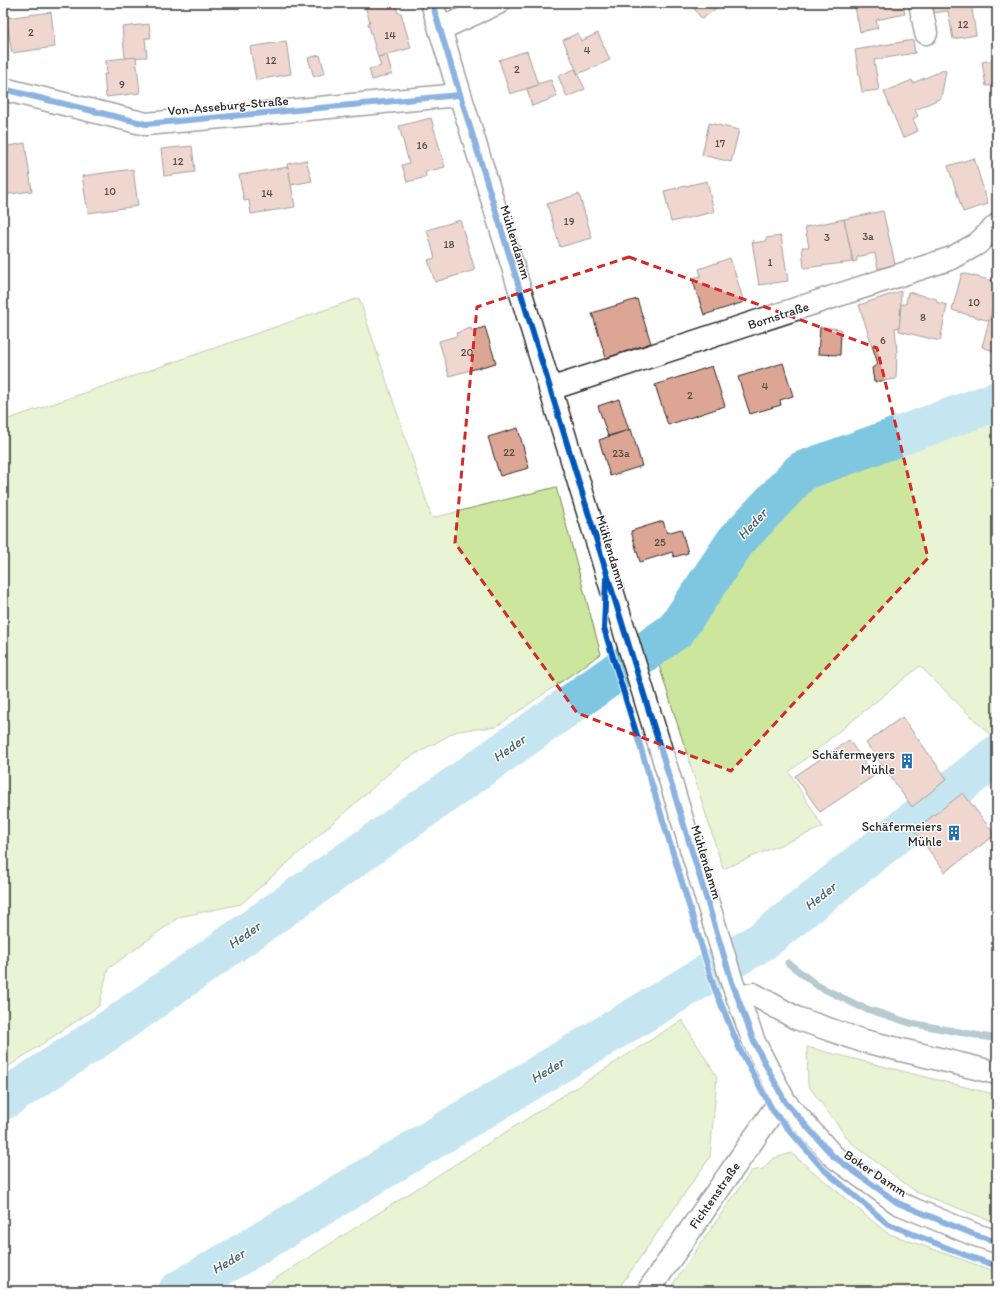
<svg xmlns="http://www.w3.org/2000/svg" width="1000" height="1294" font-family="Itim,sans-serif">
	<rect width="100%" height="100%" fill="#fff"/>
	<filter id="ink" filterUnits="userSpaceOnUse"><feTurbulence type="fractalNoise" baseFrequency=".025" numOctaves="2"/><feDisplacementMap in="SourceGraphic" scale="8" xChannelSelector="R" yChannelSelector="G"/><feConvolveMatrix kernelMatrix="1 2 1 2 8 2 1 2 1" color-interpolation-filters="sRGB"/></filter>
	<g filter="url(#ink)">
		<g fill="#cce69d" stroke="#7c8864">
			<path d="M359,298L432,518L556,487L601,654L496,727L457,731L403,761L241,904L179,917L108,969L99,1006L3,1070V421Z"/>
			<path d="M997,414V738L995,740L920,666L789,772L823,827L723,869L657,659L712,605L745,550L806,487Z"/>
			<path d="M682,1020L717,1077L710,1157L617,1291H256Z"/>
			<path d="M807,1047L997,1095V1223L916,1192L850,1142L808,1085Z"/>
			<path d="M791,1153L887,1233L997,1272V1291H668L751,1171L763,1169L772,1159Z"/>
		</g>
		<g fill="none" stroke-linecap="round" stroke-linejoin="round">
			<g stroke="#5d8998" stroke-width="7">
				<path d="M764,940L774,950"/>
				<path d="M788,963L818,986L861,1007L910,1023L997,1039"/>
			</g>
			<g stroke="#7fc7e0" stroke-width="40">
				<path d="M3,1100L117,1025L676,630L736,541L802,471L997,401"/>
				<path d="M178,1291L245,1252L764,940L869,856L997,755"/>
			</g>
		</g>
		<g fill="#dca594" stroke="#2b2b2b">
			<path d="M376,3H395L398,13H401L411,48L378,57L368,23L370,22L365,6Z"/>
			<path d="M690,3H723L702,19Z"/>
			<path d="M854,3H903L905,14L876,20L878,28L860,32Z"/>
			<path d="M932,3H971L976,35L953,39L948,11L933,13Z"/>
			<path d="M51,12L55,47L12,53L6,18Z"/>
			<path d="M149,24L151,38H145L147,57L125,58L122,27Z"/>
			<path d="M578,33L581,41L598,33L610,60L578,74L563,40Z"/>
			<path d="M913,40L915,53L874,60L879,90L862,92L855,50Z"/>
			<path d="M286,41L291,74L256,80L250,47Z"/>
			<path d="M527,51L538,85L510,94L499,60Z"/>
			<path d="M320,55L325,73L314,77L308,58Z"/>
			<path d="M387,55L392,74L372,80L369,69L381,66L378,57Z"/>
			<path d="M136,57L140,93L106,97L104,74H107L106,60Z"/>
			<path d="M997,59V85L986,86L982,62Z"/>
			<path d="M575,69L585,89L567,97L558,76Z"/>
			<path d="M944,70L946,71L941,98L915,110L918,116L913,119L918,131L903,138L884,92L912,80L913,83Z"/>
			<path d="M551,80L557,97L532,106L527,89L538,85L537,84Z"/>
			<path d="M431,118L445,167L425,172L426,177L407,182L402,165L409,163L399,126Z"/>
			<path d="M709,123L739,130L731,162L702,155Z"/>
			<path d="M25,143L32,191L3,195V147Z"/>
			<path d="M192,146L195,172L164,176L161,149Z"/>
			<path d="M974,158L988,204L963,212L948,166Z"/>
			<path d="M306,160L312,181L291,185L287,164Z"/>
			<path d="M288,167L295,207L251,214L249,200L244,201L239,175Z"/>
			<path d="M133,169L138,206L88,213L82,176Z"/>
			<path d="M707,181L714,212L671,222L664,191Z"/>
			<path d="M579,194L592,238L560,247L547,204Z"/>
			<path d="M883,211L895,264L878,269L875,253L857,257V261L853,262L844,219Z"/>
			<path d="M844,219L853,262L804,268L802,247H809L805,227Z"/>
			<path d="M460,220L475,270L435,282L428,260L435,258L427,230Z"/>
			<path d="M781,236L788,281L759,285L752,241L753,240V243L766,241V238Z"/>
			<path d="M730,258L744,302L704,315L692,278L701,276L699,269Z"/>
			<path d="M962,273L997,282V293L989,321L952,310Z"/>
			<path d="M901,291L900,327L895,328L897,352L896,379L874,382L872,368L878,364L859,305Z"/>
			<path d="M908,292L937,299L936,302L947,305L940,341L899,331L901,304H906Z"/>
			<path d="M637,299L651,343L606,358L592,313Z"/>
			<path d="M990,317L997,319V352L982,347Z"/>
			<path d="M485,327L496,363L449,376L439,341L457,336L456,333L471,328L472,331Z"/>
			<path d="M820,327L841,329L840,355L818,354Z"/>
			<path d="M783,363L793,396L780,400L781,405L750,414L738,377Z"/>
			<path d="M712,366L725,406L668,425L655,385Z"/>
			<path d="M619,399L629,430L608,436L598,406Z"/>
			<path d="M518,428L529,468L500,476L488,437Z"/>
			<path d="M631,429L642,466L610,476L599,440Z"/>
			<path d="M663,521L667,533L681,529L688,553L674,557L672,552L640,562L631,531Z"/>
			<path d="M902,717L947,779L912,807L866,743Z"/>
			<path d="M849,740L874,776L820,812L795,776Z"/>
			<path d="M963,793L995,835L945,872L914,830Z"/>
		</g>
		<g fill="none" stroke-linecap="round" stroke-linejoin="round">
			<defs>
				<g id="minor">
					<path d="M432,3L732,982L754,1042L785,1102L833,1156L898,1203L973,1234L997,1242"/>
					<path d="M920,3L926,33"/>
					<path d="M440,29L498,3"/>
					<path d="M3,89L146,124L459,95"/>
					<path d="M550,389L952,258L977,244L997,225"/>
					<path d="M738,998L753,994L796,1018L860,1040L997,1073"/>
					<path d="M648,1291L773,1111L785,1102"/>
				</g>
			</defs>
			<use href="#minor" stroke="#2b2b2b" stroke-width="25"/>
			<use href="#minor" stroke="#fff" stroke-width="22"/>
			<defs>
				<g id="cycleway">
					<path d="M432,3L732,982L754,1042L785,1102L833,1156L898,1203L973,1234L997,1242"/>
					<path d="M3,89L146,124L459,95"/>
					<path d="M606,579L604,628L714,987L740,1050L773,1111L823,1169L888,1224L965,1255L997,1266"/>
				</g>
			</defs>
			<use href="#cycleway" stroke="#fff" stroke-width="8"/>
			<use href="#cycleway" stroke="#0057b8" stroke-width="6"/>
		</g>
	</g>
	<path d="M0 0H1000V1294H0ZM629,257L877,348L928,558L731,771L577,713L455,543L477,307Z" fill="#fff" fill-opacity=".55" fill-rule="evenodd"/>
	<path fill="none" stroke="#d62828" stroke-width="3" stroke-dasharray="8 5" stroke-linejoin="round" d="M629,257L877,348L928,558L731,771L577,713L455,543L477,307Z"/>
	<defs>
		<symbol id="building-bare" viewBox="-9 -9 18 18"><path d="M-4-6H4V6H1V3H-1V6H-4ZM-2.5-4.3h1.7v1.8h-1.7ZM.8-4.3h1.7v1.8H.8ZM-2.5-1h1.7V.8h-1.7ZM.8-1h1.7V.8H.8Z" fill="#1f6fb2" stroke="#fff" stroke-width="2.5" paint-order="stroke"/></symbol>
	</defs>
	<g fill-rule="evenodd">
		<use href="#building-bare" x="896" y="750" width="22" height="22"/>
		<use href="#building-bare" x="943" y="822" width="22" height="22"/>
	</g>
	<g text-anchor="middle" stroke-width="3" stroke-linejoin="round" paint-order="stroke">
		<g font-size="11" fill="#574a45">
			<text x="963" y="28">12</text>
			<text x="31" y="36">2</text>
			<text x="390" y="39">14</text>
			<text x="587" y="54">4</text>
			<text x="271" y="64">12</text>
			<text x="517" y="73">2</text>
			<text x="122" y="88">9</text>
			<text x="720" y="147">17</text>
			<text x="422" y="149">16</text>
			<text x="178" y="165">12</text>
			<text x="110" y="195">10</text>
			<text x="267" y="197">14</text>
			<text x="569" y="225">19</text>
			<text x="868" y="240">3a</text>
			<text x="827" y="241">3</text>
			<text x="449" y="248">18</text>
			<text x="770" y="266">1</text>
			<text x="974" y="306">10</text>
			<text x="923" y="321">8</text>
			<text x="883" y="344">6</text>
			<text x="467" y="356">20</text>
			<text x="765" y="390">4</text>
			<text x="690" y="399">2</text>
			<text x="509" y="456">22</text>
			<text x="621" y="457">23a</text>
			<text x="660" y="546">25</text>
		</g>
		<g font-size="13" fill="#2b2b2b" stroke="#fff">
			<text transform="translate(228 105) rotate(-5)" y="5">Von-Asseburg-Straße</text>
			<text transform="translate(516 242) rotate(73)" y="5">Mühlendamm</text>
			<text transform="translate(778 315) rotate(-18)" y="5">Bornstraße</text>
			<text transform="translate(612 552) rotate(73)" y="5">Mühlendamm</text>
			<text transform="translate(707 862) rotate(73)" y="5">Mühlendamm</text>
			<text transform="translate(876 1173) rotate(34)" y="5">Boker Damm</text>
			<text transform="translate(714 1195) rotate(-55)" y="5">Fichtenstraße</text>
		</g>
		<g font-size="13" fill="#2b2b2b" stroke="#fff" text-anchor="end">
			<text x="895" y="759">Schäfermeyers<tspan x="895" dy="15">Mühle</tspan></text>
			<text x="942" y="831">Schäfermeiers<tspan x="942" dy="15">Mühle</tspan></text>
		</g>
		<g font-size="14" font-style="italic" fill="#48626a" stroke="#fff">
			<text transform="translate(752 524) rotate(-47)" y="5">Heder</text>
			<text transform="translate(509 748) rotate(-35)" y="5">Heder</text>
			<text transform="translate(820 896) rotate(-38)" y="5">Heder</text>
			<text transform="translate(244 935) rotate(-35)" y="5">Heder</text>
			<text transform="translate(547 1070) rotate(-31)" y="5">Heder</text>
			<text transform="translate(228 1261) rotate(-31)" y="5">Heder</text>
		</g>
	</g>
	<rect width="1000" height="1294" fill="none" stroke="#fff" stroke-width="16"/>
	<rect x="8" y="8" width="984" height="1278" fill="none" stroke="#2b2b2b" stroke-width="1.5" filter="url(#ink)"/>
</svg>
